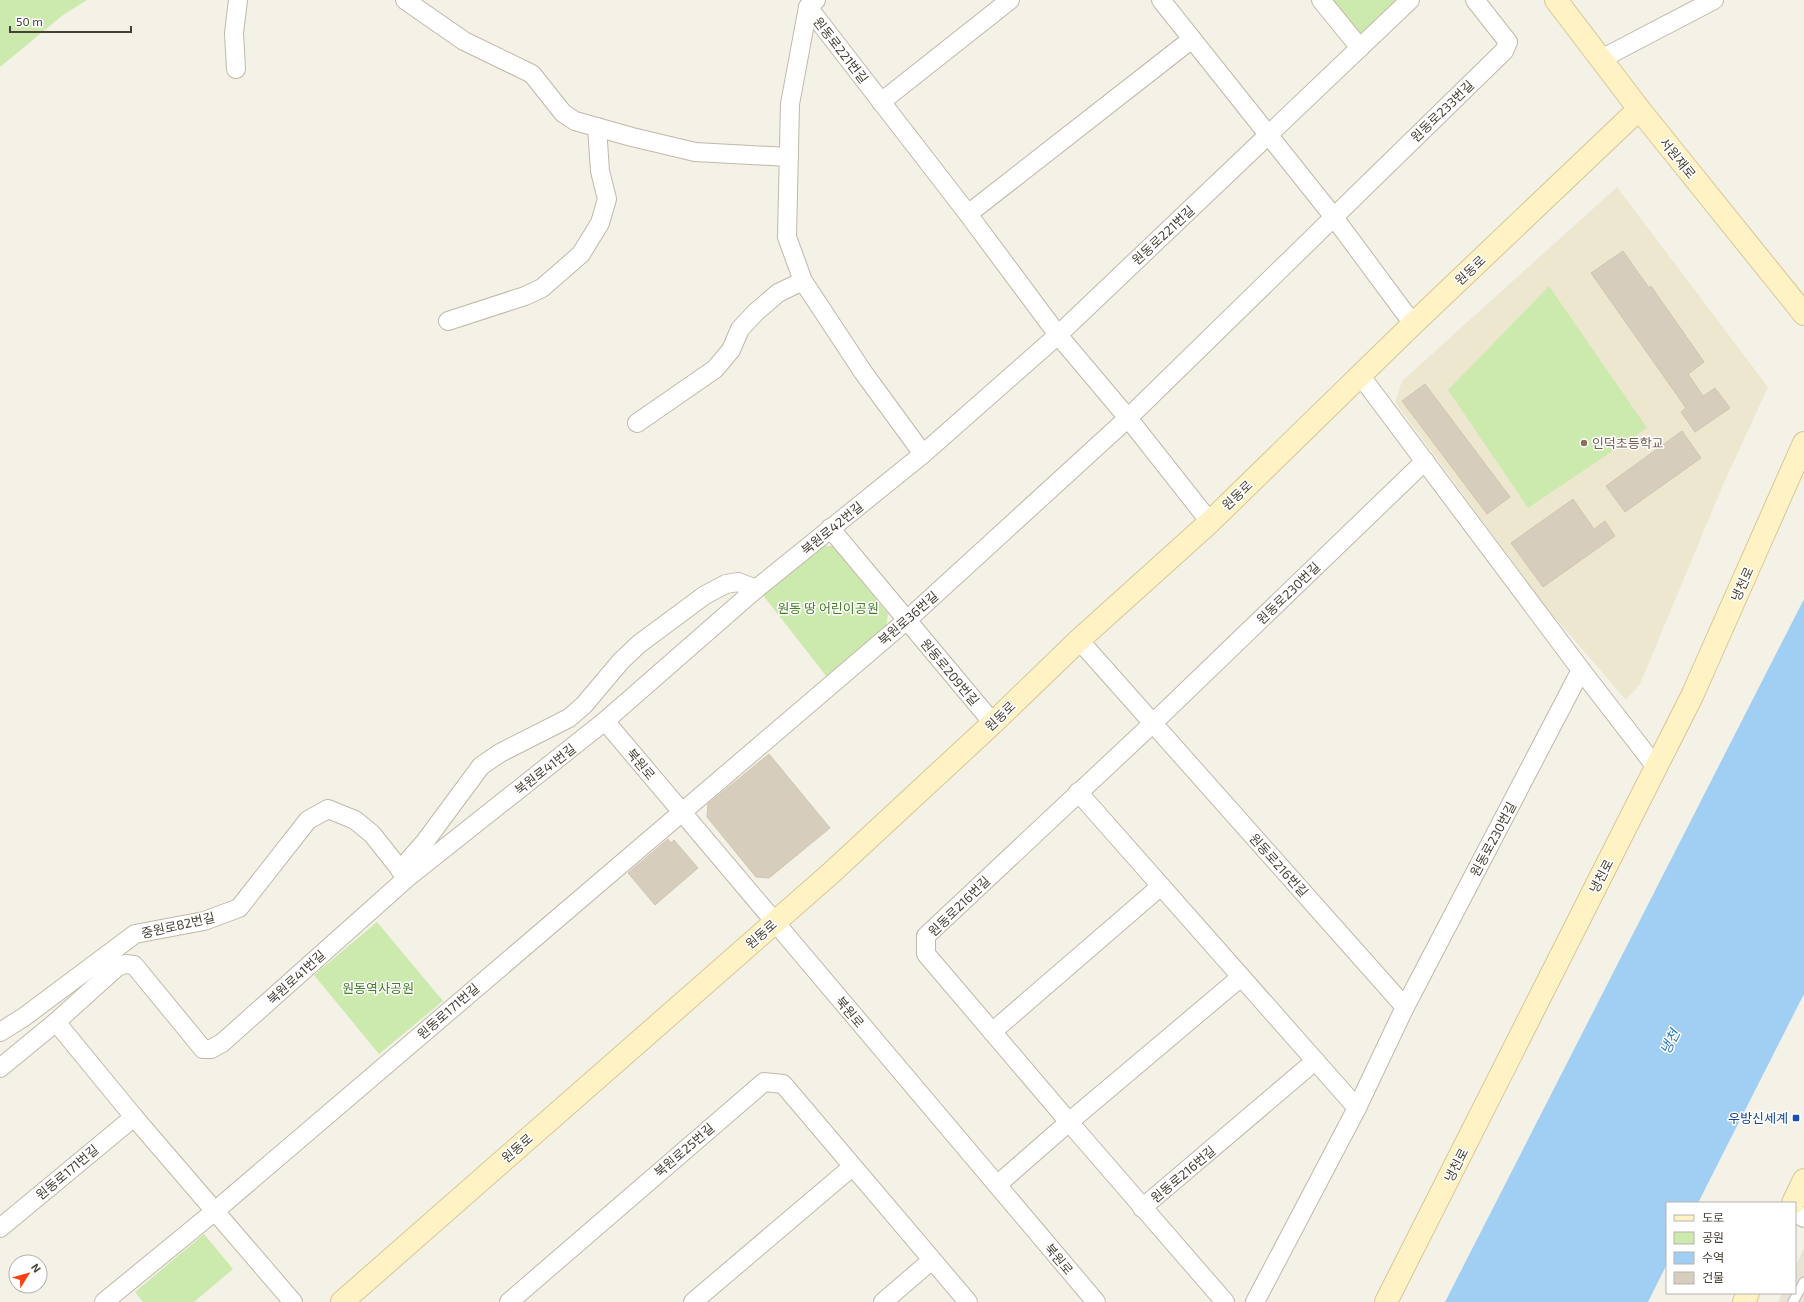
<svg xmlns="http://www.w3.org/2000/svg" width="1804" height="1302" font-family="'Exo 2','Noto Sans KR',sans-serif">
	<rect width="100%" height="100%" fill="#f4f1e7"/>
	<path fill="#e8e3d5" d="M1804,1248V1302H1778L1782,1293H1795V1267Z"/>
	<path fill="#eee7d0" d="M1617,187L1768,387L1723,485L1640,684L1626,700L1545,606L1395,402L1402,381Z"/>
	<g fill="#cdeaae">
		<path d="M0,0H87L63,15L0,67Z"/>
		<path d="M1321,0H1410L1360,48Z"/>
		<path d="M1549,286L1647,428L1528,508L1448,390Z"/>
		<path d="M822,546H833L888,614L886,629L827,677L762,594Z"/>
		<path d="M377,922L443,1001L379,1054L314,975Z"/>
		<path d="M204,1234L233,1269L194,1302H143L135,1292Z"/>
	</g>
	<path fill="#a1cff4" d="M1804,599V994L1698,1203H1667V1264L1648,1302H1445Z"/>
	<g fill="#d6cdbc" stroke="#d2c5af">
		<path d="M1623,251L1649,288L1651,286L1704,362L1688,374L1703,396L1715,388L1730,408L1695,432L1681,412L1686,408L1591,273Z"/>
		<path d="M1425,384L1510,497L1487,514L1402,401Z"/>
		<path d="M1682,431L1701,458L1625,512L1606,486Z"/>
		<path d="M1573,499L1594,529L1605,521L1615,536L1543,587L1511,543Z"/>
		<path d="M769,754L830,828L769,878L756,877L707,817L708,804Z"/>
		<path d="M668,839L671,843L674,840L698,868L655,905L628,873Z"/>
	</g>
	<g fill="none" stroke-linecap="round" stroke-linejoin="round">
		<defs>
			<path id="lane" d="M1793,1302L1804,1282"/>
			<g id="street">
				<path d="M405,0L464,41L532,74L563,113L575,121L632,137L695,152L789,157"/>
				<path d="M816,0L808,7L968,214L1058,335L1128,418L1210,522"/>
				<path d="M1161,0L1333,216L1413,324"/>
				<path d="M1321,0L1360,48"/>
				<path d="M808,7L790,104L787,237L803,281L863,372L923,454"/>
				<path d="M1601,59L1714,0"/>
				<path d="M236,69L234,33L238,0"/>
				<path d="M881,102L1010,0"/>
				<path d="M968,214L1192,39"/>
				<path d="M448,321L525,296L542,288L581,254L600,223L607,199L600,171L597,127"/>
				<path d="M1360,375L1581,670L1656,767"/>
				<path d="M637,423L715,369L731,350L740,329L756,312L778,293L803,281"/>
				<path d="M830,528L993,723"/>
				<path d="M1079,640L1405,1007"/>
				<path d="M605,721L1096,1302"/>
				<path d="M1078,792L1357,1108"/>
				<path d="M400,870L424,843L481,766L500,753L569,718L584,705L621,661L639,644L705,595L726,584L738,582L756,589"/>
				<path d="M1241,977L1069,1122L926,954V936L1151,725L1425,461"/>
				<path d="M56,1022L134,1117L293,1302"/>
				<path d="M0,1032L24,1017L135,934L204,921L239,908L308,820L328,809L355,820L372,834L407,878"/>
				<path d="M992,1032L1161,886"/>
				<path d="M0,1068L56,1022L117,967L125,964L134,965L203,1049H211L222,1043L407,878L605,721L756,589L923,454L1058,335L1410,0"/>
				<path d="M997,1185L1069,1122L1225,1302"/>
				<path d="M1142,1208L1315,1061"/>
				<path d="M1795,1213L1804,1218"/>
				<path d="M0,1228L134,1117"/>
				<path d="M104,1302L215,1211L907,620L1128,418L1504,51L1508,42L1475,0"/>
				<path d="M509,1302L764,1082L783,1084L968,1302"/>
				<path d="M693,1302L852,1167"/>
				<path d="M883,1302L932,1260"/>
				<path d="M1255,1302L1357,1108L1405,1007L1581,670"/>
			</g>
			<g id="secondary">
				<path d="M1556,0L1639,109L1804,314"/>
				<path d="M1793,1203L1804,1180"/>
				<path d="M342,1302L830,874L993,723L1079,640L1210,522L1413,324L1639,109"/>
				<path d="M1386,1302L1692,696L1804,443"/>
				<path d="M1744,1302L1748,1293"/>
			</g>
		</defs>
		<use href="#lane" stroke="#c0b9a9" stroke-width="11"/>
		<use href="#street" stroke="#c0b9a9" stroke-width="20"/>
		<use href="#secondary" stroke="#d7c795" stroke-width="24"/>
		<use href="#lane" stroke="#fff" stroke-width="9"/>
		<use href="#street" stroke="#fff" stroke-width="18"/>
		<use href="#secondary" stroke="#fff3c6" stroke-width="22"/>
	</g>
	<circle fill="#8d6e63" stroke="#fff" stroke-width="1.5" cx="1584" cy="443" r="4"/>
	<rect fill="#1a4fb4" stroke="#fff" stroke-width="1.5" x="1792" y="1114" width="8" height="8" rx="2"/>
	<g text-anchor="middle" stroke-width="3" stroke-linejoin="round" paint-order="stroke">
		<g font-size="13" fill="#484136" stroke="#fff">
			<text transform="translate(841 50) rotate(52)" y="5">원동로221번길</text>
			<text transform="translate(1442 111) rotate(-44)" y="5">원동로233번길</text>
			<text transform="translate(1678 158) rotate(51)" y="5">서원재로</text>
			<text transform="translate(1163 235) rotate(-43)" y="5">원동로221번길</text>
			<text transform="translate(1470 270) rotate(-43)" y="5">원동로</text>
			<text transform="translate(1237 495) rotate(-44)" y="5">원동로</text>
			<text transform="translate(832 528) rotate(-39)" y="5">북원로42번길</text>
			<text transform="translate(1742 584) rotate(-66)" y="5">냉천로</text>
			<text transform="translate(1288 593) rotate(-44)" y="5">원동로230번길</text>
			<text transform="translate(908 618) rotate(-41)" y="5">북원로36번길</text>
			<text transform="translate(950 672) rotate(50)" y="5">원동로209번길</text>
			<text transform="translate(1000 716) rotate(-44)" y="5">원동로</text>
			<text transform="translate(641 764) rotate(50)" y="5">북원로</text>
			<text transform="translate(545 769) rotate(-38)" y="5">북원로41번길</text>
			<text transform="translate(1493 839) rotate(-62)" y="5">원동로230번길</text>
			<text transform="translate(1279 865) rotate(48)" y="5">원동로216번길</text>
			<text transform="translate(1601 876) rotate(-63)" y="5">냉천로</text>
			<text transform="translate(959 906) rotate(-44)" y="5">원동로216번길</text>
			<text transform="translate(178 925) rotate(-13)" y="5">중원로82번길</text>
			<text transform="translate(761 934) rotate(-41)" y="5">원동로</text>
			<text transform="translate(296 977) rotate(-42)" y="5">북원로41번길</text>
			<text transform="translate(448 1011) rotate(-41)" y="5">원동로171번길</text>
			<text transform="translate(850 1012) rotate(50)" y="5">북원로</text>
			<text transform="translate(517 1148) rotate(-41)" y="5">원동로</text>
			<text transform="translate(684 1150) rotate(-41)" y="5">북원로25번길</text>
			<text transform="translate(1456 1165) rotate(-63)" y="5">냉천로</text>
			<text transform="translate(67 1172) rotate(-40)" y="5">원동로171번길</text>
			<text transform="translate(1183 1174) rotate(-40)" y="5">원동로216번길</text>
			<text transform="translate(1059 1259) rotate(50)" y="5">북원로</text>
		</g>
		<g font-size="13" fill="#785e54" stroke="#fff" text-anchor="start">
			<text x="1592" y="448">인덕초등학교</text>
		</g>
		<g font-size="13" fill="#437d26" stroke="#fff">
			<text x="828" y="613">원동 땅 어린이공원</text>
			<text x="378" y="993">원동역사공원</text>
		</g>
		<g font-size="13" fill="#164399" stroke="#fff" text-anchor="end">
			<text x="1788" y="1123">우방신세계</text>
		</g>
		<g font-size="14" font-style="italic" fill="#2977b9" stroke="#fff">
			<text transform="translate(1670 1042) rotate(-64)" y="5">냉천</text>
		</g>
	</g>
	<rect x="1666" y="1202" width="130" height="92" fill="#ffffff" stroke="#b6b3af"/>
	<rect x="1674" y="1215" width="20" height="6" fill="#fff3c6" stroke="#b6b3af"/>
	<text x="1702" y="1222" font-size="12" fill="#484136">도로</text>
	<rect x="1674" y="1232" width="20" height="12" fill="#cdeaae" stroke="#b6b3af"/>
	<text x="1702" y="1242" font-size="12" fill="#484136">공원</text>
	<rect x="1674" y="1252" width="20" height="12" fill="#a1cff4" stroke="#b6b3af"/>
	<text x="1702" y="1262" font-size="12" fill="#484136">수역</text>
	<rect x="1674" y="1272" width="20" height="12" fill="#d6cdbc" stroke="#b6b3af"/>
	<text x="1702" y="1282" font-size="12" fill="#484136">건물</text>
	<g transform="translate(28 1274) rotate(53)"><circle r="19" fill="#ffffff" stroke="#b6b3af"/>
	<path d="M0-3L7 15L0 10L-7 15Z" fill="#ff4013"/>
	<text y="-6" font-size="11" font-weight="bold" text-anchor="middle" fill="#484136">N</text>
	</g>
	<path d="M10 26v6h121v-6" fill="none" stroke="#484136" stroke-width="2"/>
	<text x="16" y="26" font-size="12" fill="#484136" stroke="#ffffff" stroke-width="3" paint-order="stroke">50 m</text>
</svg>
